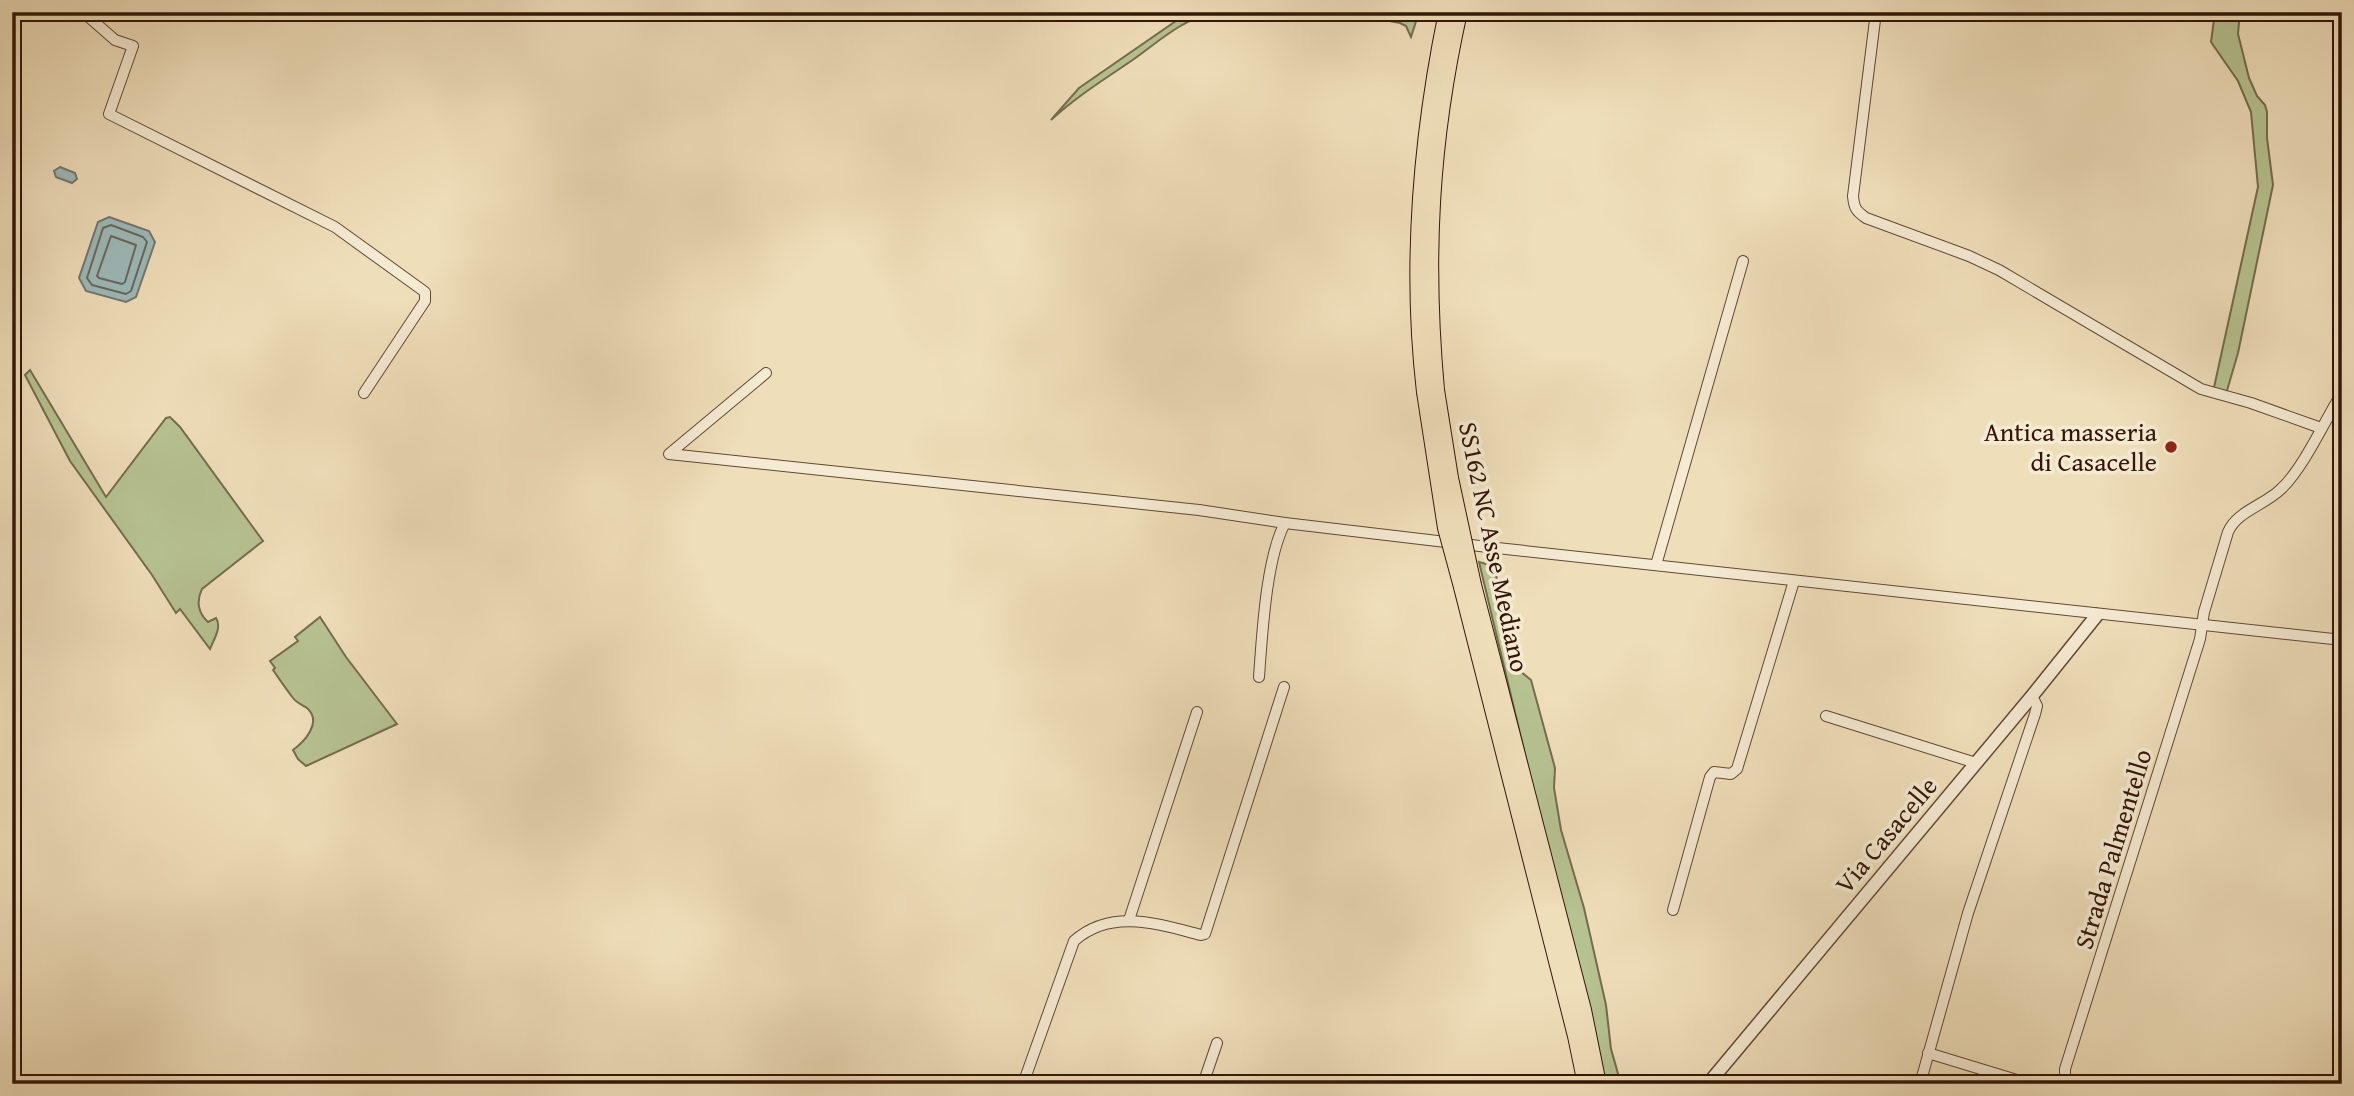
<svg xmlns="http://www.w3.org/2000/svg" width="2354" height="1096" font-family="'Gentium Book Plus',serif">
	<rect width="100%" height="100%" fill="#efdeba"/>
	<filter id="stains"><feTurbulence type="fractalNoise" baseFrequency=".00286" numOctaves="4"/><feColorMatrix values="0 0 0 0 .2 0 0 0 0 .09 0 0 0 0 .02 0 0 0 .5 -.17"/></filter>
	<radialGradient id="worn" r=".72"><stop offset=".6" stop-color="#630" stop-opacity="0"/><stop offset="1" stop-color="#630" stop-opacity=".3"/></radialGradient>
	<g fill="#b7c291" stroke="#756c4c" stroke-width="2">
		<path d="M1189,12H1213C1182,20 1159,41 1134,59C1105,79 1077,96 1051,120L1079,88Z"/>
		<path d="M1341,12H1419L1411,37L1406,26L1400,23Z"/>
		<path d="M2215,12H2240L2238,34L2249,78L2257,96L2265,105L2267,112V138L2273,185L2238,353L2226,394L2213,392L2258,187L2251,112L2238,81L2211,42Z"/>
		<path d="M30,370L106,497L166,418L170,417L180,427L263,541L202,589C196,601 198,613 208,622L216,618C222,627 214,639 210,649L180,609L176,613L152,575L70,461L25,375Z"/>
		<path d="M1479,562L1490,565L1496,575L1520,671L1531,680L1555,768L1554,788L1561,830L1584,908L1606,1005L1611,1049L1621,1084H1604Z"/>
		<path d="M320,617L346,657L397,724L306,766L298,759L293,750C304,742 323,722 307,708C302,705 297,703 293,698C286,689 280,680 273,670L275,668L270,661L298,641L295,637Z"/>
	</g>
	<g fill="#9ebaba" stroke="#737872" stroke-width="2">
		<path d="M60,167L75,173L77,179L72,183L56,177L54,171Z"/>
		<path d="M109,217L149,231L155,242L136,297L126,302L86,291L79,278L98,222Z"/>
	</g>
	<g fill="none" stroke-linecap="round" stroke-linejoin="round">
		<g stroke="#686860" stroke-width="2">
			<path d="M111,225L143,237L147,242L131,291L126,294L92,285L87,278L103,228Z"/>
			<path d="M111,236L136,245L125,282L122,284L99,278L97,276Z"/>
		</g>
		<defs>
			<g id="minor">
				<path d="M83,12L115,40L133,46L109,114L335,227L425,292V301L364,393"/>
				<path d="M1876,12L1853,196C1854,208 1856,211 1866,218L1969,256L1999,270L2201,389L2251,403L2321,428"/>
				<path d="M766,373L669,454L1199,510L1285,523L1488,547L2342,640"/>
				<path d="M1656,565L1743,261"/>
				<path d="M1259,677C1262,636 1266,558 1285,523"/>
				<path d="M1826,716L1976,763"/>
				<path d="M1673,910L1710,777L1714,772L1731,774L1737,769L1794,581"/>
				<path d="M1129,920L1197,712"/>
				<path d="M1928,1053L2030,1084"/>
				<path d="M1023,1084L1074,941C1111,908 1158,924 1201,935L1205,934L1284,687"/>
				<path d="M1203,1084L1217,1043"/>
				<path d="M1920,1084L1968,913L2035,714L2037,706L2032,696"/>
				<path d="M2065,1084V1069L2200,639L2204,612L2228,532C2237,511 2265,505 2281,489C2303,469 2325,420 2342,393"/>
			</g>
			<path id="tertiary" d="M1708,1084L2032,696L2097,615"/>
			<g id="trunk">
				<path d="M1436,390C1424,258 1430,142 1459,12"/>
				<path d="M1425,392C1410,264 1421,138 1447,12"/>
				<path d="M1473,585L1583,1010L1598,1084"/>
				<path d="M1462,587L1576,1036L1586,1084"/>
			</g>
		</defs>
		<use href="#minor" stroke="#624834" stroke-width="12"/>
		<use href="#tertiary" stroke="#624834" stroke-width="15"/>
		<use href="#trunk" stroke="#331607" stroke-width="18"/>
		<use href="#minor" stroke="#f5ead2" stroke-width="10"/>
		<use href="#tertiary" stroke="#f5ead2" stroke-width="12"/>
		<use href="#trunk" stroke="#efdeba" stroke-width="16"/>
		<defs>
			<g id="trunk-bridge">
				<path d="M1436,390L1450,478L1473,585"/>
				<path d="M1425,392L1446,528L1462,587"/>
			</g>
		</defs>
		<use href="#trunk-bridge" stroke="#331607" stroke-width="18" stroke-linecap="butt"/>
		<use href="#trunk-bridge" stroke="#efdeba" stroke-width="16"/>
	</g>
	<circle fill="#8f2418" stroke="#f5ead2" stroke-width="2.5" cx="2171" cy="447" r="7"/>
	<g text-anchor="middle" stroke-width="7" stroke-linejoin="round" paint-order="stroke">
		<g font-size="26" fill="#331607" stroke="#f5ead2" text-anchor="end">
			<text x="2157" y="441">Antica masseria<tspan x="2157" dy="30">di Casacelle</tspan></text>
		</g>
		<g font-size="26" fill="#331607" stroke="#f5ead2">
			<text transform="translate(1494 547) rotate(78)" y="9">SS162 NC Asse Mediano</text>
			<text transform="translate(1886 835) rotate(-50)" y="9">Via Casacelle</text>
			<text transform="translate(2113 849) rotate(-73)" y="9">Strada Palmentello</text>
		</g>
	</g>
	<rect width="2354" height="1096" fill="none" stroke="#efdeba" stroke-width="42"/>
	<rect x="14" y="14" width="2326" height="1068" fill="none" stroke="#331607" stroke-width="3.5"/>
	<rect x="21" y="21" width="2312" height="1054" fill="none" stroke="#331607" stroke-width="2"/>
	<rect width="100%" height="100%" filter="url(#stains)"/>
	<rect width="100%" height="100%" fill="url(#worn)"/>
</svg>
